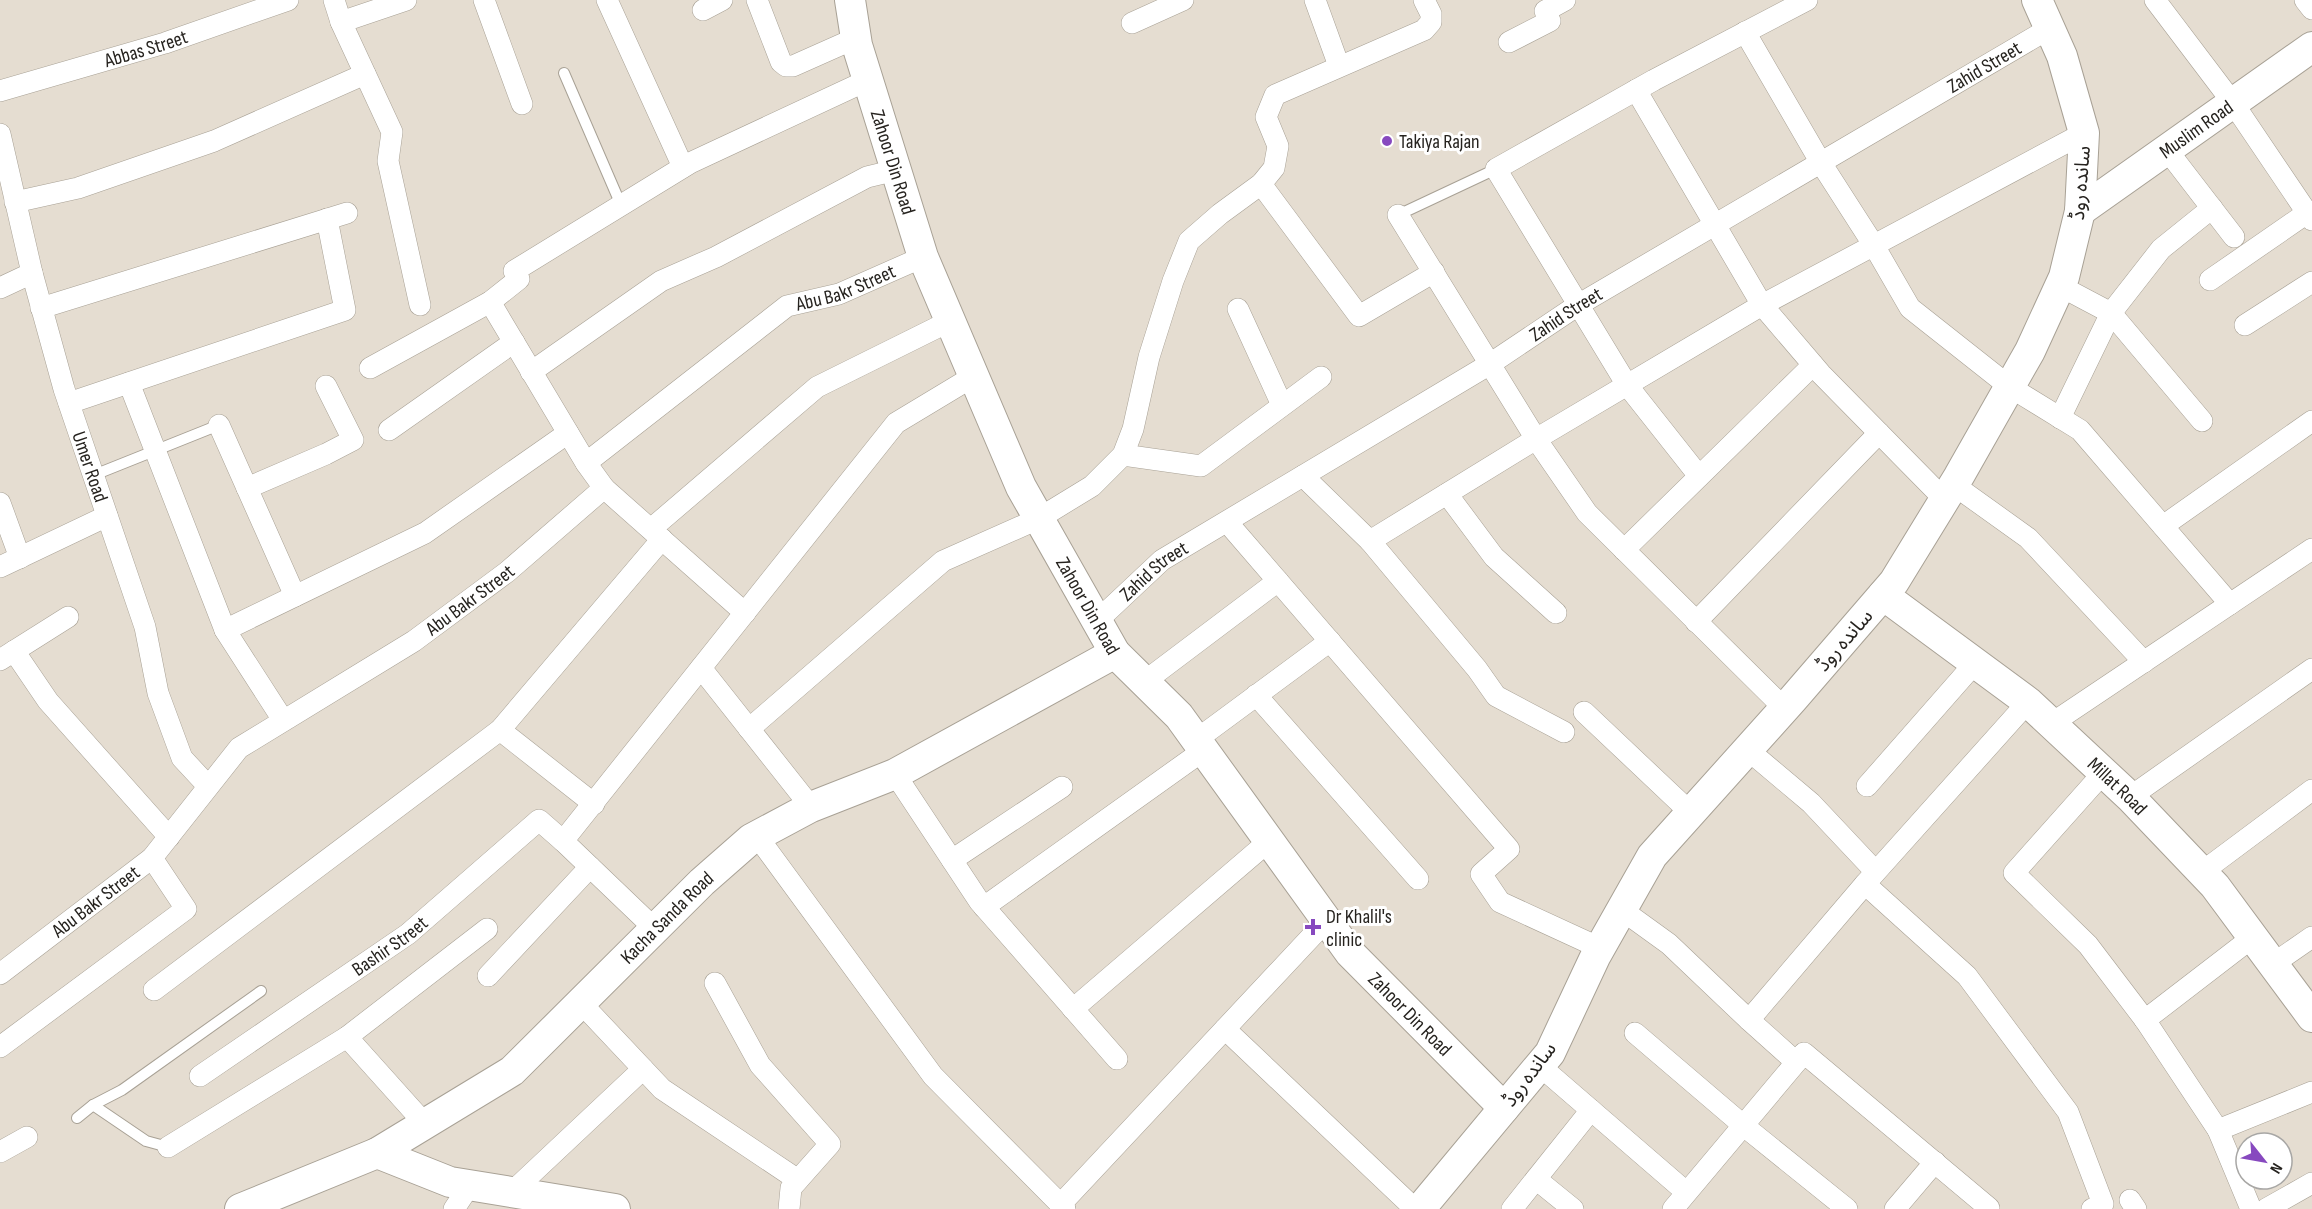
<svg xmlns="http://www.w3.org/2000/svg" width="2312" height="1209" font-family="'Sofia Sans Condensed','Noto Sans Arabic',sans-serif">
	<rect width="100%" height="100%" fill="#e5ddd1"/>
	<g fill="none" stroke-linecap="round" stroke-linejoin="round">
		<defs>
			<g id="lane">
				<path d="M564,73L621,205"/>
				<path d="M1398,215L1496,169"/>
				<path d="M94,475L219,425"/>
				<path d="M93,1105L146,1141L168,1147"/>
				<path d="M77,1118L93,1105L122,1090L261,991"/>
			</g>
			<g id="street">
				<path d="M334,0L341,22L392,132L388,161L420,305"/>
				<path d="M484,0L522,104"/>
				<path d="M607,0L683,167"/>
				<path d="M757,0L781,62L786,66H793L856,38"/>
				<path d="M1315,0L1339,66"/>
				<path d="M2155,0L2233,103L2312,220"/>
				<path d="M2305,0L2312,9"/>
				<path d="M703,10L722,0"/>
				<path d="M341,22L406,0"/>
				<path d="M1132,23L1183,0"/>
				<path d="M1745,32L1821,163L1873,244L1910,308L2010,387L2080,430L2230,604"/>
				<path d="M1509,42L1550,21L1545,11L1565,0"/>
				<path d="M1636,90L1762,305L1821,374L1945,500"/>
				<path id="s1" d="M0,91L165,43L288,0"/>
				<path id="s2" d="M0,134L32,273L64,389L145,627L158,693L182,758L208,786"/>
				<path d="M2167,150L2234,237"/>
				<path d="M1261,184L1359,316L1434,272"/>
				<path d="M15,202L78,188L214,141L365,74"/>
				<path d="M1398,215L1536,439L1587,513L1785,709"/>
				<path d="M2210,280L2307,213"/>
				<path d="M2060,286L2111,313L2202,421"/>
				<path d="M0,288L32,273"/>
				<path d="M490,302L586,463"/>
				<path d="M41,308L347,213"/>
				<path d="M1238,309L1282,405"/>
				<path d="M2245,325L2312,282"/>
				<path d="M370,368L490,302L519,279L514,271L690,163L868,80"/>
				<path d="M531,372L661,281L716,257L867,177L896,170"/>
				<path d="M129,383L225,630L283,720"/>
				<path d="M69,403L345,310L327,219"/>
				<path d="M2060,418L2111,313L2161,249L2212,208"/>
				<path d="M219,425L295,596"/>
				<path d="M389,430L514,342"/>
				<path d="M1123,455L1201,466L1321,377"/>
				<path d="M1303,476L1370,541L1536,439L1762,305L2084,133"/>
				<path d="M1699,476L1627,385L1496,169L1654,80L1807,0"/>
				<path d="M1954,485L2028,538L2144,662"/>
				<path d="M247,488L326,454L353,440L326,386"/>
				<path d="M604,488L745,613"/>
				<path d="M1447,494L1494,557L1556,613"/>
				<path d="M0,503L20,558"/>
				<path d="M1227,522L1509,849L1481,874L1500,902L1600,948"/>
				<path d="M2163,526L2312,421"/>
				<path d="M651,529L817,387L950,321"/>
				<path d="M1370,541L1477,669L1496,696L1564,732"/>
				<path d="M1624,550L1813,365"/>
				<path d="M0,567L107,516"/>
				<path id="s3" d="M1097,621L1162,560L1490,364L1578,305L2050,28"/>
				<path d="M1696,622L1879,433"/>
				<path d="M225,630L425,533L568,433"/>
				<path d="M14,651L48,701L169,837"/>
				<path d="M0,660L68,617"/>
				<path d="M701,668L811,807"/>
				<path d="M1144,682L1278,581"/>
				<path d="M1256,695L1418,879"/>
				<path d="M2028,702L1865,884L1967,976L2068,1112L2103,1204L2092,1209"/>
				<path d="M1584,712L1692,814"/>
				<path d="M2051,724L2312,549"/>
				<path d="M749,729L943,561L1038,519L1092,486L1123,455L1133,429L1149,357L1173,281L1189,241L1220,214L1261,184L1274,168L1278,146L1266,117L1275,95L1424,30L1431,22V14L1424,0"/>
				<path d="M500,730L594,804"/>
				<path d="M1196,740L1330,641"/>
				<path d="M1748,750L1811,803L1875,871"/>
				<path d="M2104,772L2014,873L2088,945L2145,1020L2218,1130L2251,1209"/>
				<path d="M895,774L979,901L1117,1059"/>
				<path d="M1867,786L1975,663"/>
				<path d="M2130,797L2312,669"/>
				<path d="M757,836L933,1076L1065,1209"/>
				<path d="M952,860L1062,787"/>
				<path d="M2202,872L2312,790"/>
				<path d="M984,907L1204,750"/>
				<path d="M1622,910L1669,944L1749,1020"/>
				<path d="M655,929L563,841L896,423L974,376"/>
				<path d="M2273,964L2312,937"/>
				<path id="s4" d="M0,974L152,858L239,748L414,641L507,572L604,488L586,463L787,306L839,294L923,257"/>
				<path d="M488,976L590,867"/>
				<path d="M715,983L760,1065L830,1144L791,1188L789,1209"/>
				<path d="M154,990L500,730L662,539"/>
				<path d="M581,1003L662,1089L798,1180"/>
				<path d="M1073,1009L1269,841"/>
				<path d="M2145,1020L2253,937"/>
				<path d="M1225,1029L1415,1209"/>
				<path d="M1635,1033L1744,1126L1847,1209"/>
				<path d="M0,1047L186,909L152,858"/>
				<path d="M1796,1062L1749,1020L1865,884"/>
				<path d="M1540,1066L1686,1192"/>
				<path id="s5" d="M200,1076L408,934L539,820L563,841"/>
				<path d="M425,1124L347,1037L487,929"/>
				<path d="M2218,1130L2312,1092"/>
				<path d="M168,1147L347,1037"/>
				<path d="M0,1152L27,1137"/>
				<path d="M1536,1179L1573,1209"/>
				<path d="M512,1192L643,1069"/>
				<path d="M2130,1200L2136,1209"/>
				<path d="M1061,1204L1326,921"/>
				<path d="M454,1209L470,1185"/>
				<path d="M1512,1209L1591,1110"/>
				<path d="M1673,1209L1804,1053L1989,1208"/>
				<path d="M1895,1209L1935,1162"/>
				<path d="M2266,1209L2312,1183"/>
			</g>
			<g id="secondary">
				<path id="s6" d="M850,0L857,45L923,257L1021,487L1115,653L1179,716L1350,953L1504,1108"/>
				<path id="s7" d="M2080,211L2312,47"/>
				<path id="s8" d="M1883,595L2028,702L2130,797L2215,886L2312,1017"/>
				<path d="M377,1153L450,1182L615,1209"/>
				<path id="s9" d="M240,1209L377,1153L512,1071L702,882L751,839L811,807L895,774L1115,653"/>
				<path d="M1420,1209L1550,1053L1596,955L1652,856L1793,699L1894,582L1959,476L2030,351L2064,277L2080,211L2084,133L2062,56L2037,0"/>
			</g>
		</defs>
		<use href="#lane" stroke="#a8a195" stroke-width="12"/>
		<use href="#street" stroke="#a8a195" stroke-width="22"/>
		<use href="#secondary" stroke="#a8a195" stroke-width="32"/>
		<use href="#lane" stroke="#fff" stroke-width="10"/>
		<use href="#street" stroke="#fff" stroke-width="21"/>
		<use href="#secondary" stroke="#fff" stroke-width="30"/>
	</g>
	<g fill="#8749bf" stroke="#fff" stroke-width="2">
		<circle cx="1387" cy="141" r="6"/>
		<path d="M1310 918h6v6h6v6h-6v6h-6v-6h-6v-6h6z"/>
	</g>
	<g text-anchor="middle" stroke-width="6" stroke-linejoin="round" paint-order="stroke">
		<g font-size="20" fill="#26231f" stroke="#fff">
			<text dy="7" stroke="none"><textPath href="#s1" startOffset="152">Abbas Street</textPath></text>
			<text dy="7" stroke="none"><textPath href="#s3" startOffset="1048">Zahid Street</textPath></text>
			<text dy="7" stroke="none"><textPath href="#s7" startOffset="142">Muslim Road</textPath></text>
			<text dy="7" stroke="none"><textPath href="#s6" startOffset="168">Zahoor Din Road</textPath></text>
			<text transform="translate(2080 183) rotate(-85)" y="7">ساندہ روڈ</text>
			<text dy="7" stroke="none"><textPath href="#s4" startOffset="1128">Abu Bakr Street</textPath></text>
			<text dy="7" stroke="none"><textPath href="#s3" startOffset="562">Zahid Street</textPath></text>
			<text dy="7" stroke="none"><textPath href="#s2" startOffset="345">Umer Road</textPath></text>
			<text dy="7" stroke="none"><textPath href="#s3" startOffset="76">Zahid Street</textPath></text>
			<text dy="7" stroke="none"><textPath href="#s4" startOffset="606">Abu Bakr Street</textPath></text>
			<text dy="7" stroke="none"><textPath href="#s6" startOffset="654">Zahoor Din Road</textPath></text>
			<text transform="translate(1844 640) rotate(-49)" y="7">ساندہ روڈ</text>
			<text dy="7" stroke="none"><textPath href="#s8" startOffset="303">Millat Road</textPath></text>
			<text dy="7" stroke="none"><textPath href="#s4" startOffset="120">Abu Bakr Street</textPath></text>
			<text dy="7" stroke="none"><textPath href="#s9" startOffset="524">Kacha Sanda Road</textPath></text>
			<text dy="7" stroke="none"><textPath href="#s5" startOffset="230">Bashir Street</textPath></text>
			<text dy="7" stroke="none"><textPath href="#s6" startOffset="1176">Zahoor Din Road</textPath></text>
			<text transform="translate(1529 1074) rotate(-53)" y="7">ساندہ روڈ</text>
		</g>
		<g font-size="20" fill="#26231f" stroke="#fff" text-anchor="start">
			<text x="1399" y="148">Takiya Rajan</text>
			<text x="1326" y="923">Dr Khalil's<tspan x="1326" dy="23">clinic</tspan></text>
		</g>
	</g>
	<g transform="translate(2264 1161) rotate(121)"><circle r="28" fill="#ffffff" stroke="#a8a7a5" stroke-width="1.5"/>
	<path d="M0-4.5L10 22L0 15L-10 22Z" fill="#8749bf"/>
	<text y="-9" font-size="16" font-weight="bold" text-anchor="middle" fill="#26231f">N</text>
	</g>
</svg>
